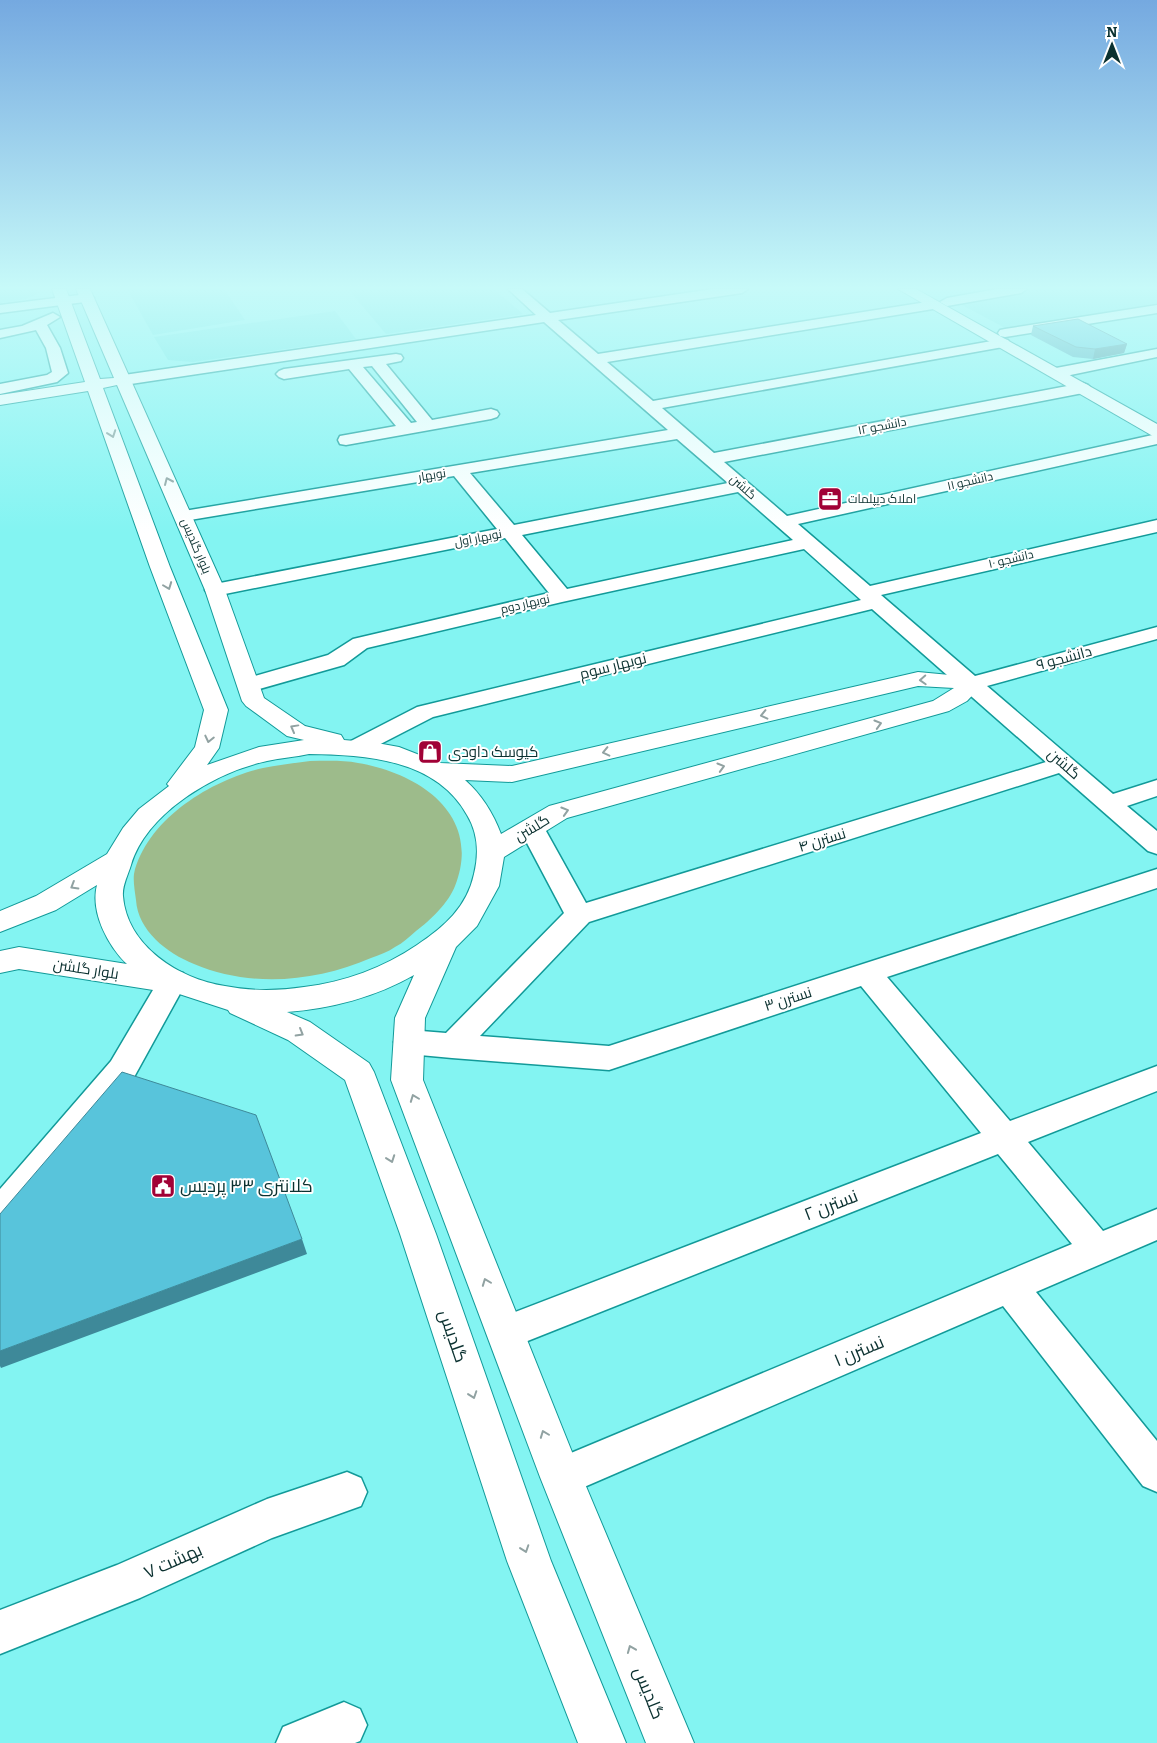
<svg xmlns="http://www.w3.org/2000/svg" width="1157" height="1743" font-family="Bitter,Cairo,serif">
	<rect width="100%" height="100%" fill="#83f4f2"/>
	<g fill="#69e7e6">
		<path d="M0,289H36L37,294L26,299L0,303Z"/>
		<path d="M127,289H224L245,320L153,335Z"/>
		<path d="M348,289H494L523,314L386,334Z"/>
		<path d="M1035,289H1157V303L1007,329L960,304L965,301Z"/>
		<path d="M335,311L356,339L193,362L168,360L154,337Z"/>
	</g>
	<path fill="#9dbb8b" d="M310,761C326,761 343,760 358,763C419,773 483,815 455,886C449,902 430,921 416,931C409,937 403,943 395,947C388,952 379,955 371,958C315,982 251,988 194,964C167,953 138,931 136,900C135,892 133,882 134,874C147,819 211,780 263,768C278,765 295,763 310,761Z"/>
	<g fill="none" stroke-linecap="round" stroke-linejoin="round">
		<defs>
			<g id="street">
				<path d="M508,289H522L550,313L713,289H748L742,293L558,320L598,354L933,301L940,305L933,309L607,362L653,401L1003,339L1008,340L1010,343L1008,346L1003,347L662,408L714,453L1083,383L1088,385L1091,388L1088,391L1083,393L724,462L787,516L1157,434V444L798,524L870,586L1157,520V532L881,595L975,676L1157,627V639L987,686L1113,794L1157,780V796L1127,806L1157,831V854L1148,851L1059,773L589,922L480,1036L609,1046L1157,869V888L887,977L1010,1121L1157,1066V1091L1028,1142L1103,1231L1157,1209V1240L1036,1292L1157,1441V1492L1143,1486L1003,1306L561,1497L547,1491L541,1477L547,1463L1072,1244L998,1154L505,1350L492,1345L487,1333L492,1321L981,1133L861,986L609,1070L452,1058L409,1054L398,1050L394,1042L398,1034L409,1030L446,1033L564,913L519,828L523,822L532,820L541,822L586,903L1046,762L872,609L433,717L365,752L357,754L349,752L345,747L349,742L417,707L861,600L804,549L562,602L367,648L344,665L249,692L241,690L238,685L241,680L328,655L353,639L549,593L505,538L215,596L208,594L205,590L208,586L215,584L497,529L454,476L184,521L178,520L175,516L178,512L668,430L544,322L124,385L119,383L116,380L119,377L124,375L536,315ZM677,439L728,483L514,525L470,473ZM738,492L793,540L567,589L522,535Z"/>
				<path d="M997,289H1027L1021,293L947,306L940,302L947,298Z"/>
				<path d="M87,294L94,298L92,301L0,313V305Z"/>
				<path d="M1157,305V313L1005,337L1000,336L998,333L1000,330L1005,329Z"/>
				<path d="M53,313L60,317L47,325L60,348L68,373L57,382L0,394V384L47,375L52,372L46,348L36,330L0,338V330L22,326Z"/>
				<path d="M1157,349V357L1056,378L1051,376L1048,373L1051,370L1056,368Z"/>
				<path d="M396,354L401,355L403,358L401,361L386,364L432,420L491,409L497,411L499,414L497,417L491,419L346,445L340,444L338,440L340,436L396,426L349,369L284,379L279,377L276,374L279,371L284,369ZM372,366L417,422L411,423L363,367Z"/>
				<path d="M173,970L183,973L187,981L133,1079L12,1224L0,1228V1189L111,1061L163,973Z"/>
				<path d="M347,1472L361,1478L367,1492L361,1506L272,1538L140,1598L0,1654V1610L117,1565L267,1499Z"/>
				<path d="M344,1702L360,1709L367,1725L360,1741L355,1743H276L283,1727Z"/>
			</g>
			<g id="secondary">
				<path d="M52,289H66L100,379L114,378L76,289H90L225,590L264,698L305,726L341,735L344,740L377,743L399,747L440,763L512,766L918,672L971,677L979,679L983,684L967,701L949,711L567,818L504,857L499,886L477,926L456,947L425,1018L423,1080L580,1472L694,1743H646L540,1477L391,1080L395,1018L414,975C376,997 330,1009 287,1012L310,1022L369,1063L374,1072L436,1234L551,1561L626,1743H578L507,1561L400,1234L345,1080L288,1040L230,1013L228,1010L170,991L166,992L19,969L0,973V951L19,947L127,964C108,946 90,912 97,885L56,910L0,932V911L36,896L107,854L123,828L139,809L169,786L167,784L195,747L204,710L150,567L88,391L0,405V395L85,382ZM117,385L205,590L242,701L246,706L287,736L304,740L259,747L207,765L219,748L228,710L170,567L103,388ZM918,686L954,688L933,701L549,806L501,834C493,813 482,795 465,780L512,782ZM309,754C366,755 436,759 467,815C478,833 479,854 474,874C467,907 444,927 417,945C383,968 345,982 304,987C278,991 250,991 225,986C179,979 127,946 123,896C122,886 128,875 131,865C147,812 216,772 267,761C281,758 295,757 309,754Z"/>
				<path d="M898,289H916L1157,424V436L1151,435Z"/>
			</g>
		</defs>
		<use href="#street" stroke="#129a99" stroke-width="3"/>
		<use href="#secondary" stroke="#129a99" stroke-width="2"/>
		<use href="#street" fill="#fff" fill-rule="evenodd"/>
		<use href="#secondary" fill="#fff" fill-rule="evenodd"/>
	</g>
	<path fill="#4ca9bc" d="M1033,326L1127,344L1124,353L1093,359L1073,357L1031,335Z"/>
	<g fill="#3e8999">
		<path d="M1127,344L1124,353L1093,359L1095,349Z"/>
		<path d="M302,1239L307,1254L1,1368L0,1366V1351Z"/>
	</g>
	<g fill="#58c4db" stroke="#3e8999">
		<path d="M1078,319L1127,344L1095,349L1076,347L1033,326Z"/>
		<path d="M122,1072L256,1115L302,1239L0,1351V1214Z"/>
	</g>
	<defs><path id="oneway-chevron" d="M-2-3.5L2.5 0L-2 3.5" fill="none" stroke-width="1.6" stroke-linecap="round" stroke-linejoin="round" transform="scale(1.25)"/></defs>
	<g stroke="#91a2a2">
		<use href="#oneway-chevron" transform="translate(112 434) rotate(70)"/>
		<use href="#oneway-chevron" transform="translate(168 481) rotate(-114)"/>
		<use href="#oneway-chevron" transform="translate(168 586) rotate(69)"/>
		<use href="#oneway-chevron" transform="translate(923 680) rotate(177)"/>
		<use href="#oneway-chevron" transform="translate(764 715) rotate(167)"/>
		<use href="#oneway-chevron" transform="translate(878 724) rotate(-16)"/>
		<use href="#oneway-chevron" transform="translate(294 728) rotate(-151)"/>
		<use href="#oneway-chevron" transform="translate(209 739) rotate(103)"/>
		<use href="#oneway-chevron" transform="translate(606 752) rotate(167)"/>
		<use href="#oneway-chevron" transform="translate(721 767) rotate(-16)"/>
		<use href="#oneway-chevron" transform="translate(565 811) rotate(-17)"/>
		<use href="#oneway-chevron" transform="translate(74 886) rotate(149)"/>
		<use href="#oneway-chevron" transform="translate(300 1033) rotate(30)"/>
		<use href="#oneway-chevron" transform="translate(414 1098) rotate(-111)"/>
		<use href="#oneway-chevron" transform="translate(391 1159) rotate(70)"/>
		<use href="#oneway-chevron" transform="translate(486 1282) rotate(-111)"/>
		<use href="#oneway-chevron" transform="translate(473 1395) rotate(71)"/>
		<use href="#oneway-chevron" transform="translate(544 1434) rotate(-111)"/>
		<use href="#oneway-chevron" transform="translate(525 1549) rotate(71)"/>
		<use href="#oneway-chevron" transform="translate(631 1649) rotate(-112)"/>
	</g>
	<linearGradient id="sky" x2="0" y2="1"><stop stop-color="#75a9e0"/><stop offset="0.54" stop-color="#c7faf9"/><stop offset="1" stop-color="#c7faf9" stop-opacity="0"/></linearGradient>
	<rect width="1157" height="533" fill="url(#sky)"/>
	<defs>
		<symbol id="office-square" viewBox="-11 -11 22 22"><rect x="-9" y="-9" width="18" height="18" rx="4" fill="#a10136" stroke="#fff"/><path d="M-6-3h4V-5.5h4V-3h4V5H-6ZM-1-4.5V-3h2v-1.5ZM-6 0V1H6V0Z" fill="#fff"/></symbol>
		<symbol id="shop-square" viewBox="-11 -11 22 22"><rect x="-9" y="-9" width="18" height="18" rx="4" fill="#a10136" stroke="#fff"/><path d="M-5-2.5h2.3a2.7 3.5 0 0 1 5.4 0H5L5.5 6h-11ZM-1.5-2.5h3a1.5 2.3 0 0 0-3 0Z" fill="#fff"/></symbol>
		<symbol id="civic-square" viewBox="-11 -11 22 22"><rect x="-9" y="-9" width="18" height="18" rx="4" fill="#a10136" stroke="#fff"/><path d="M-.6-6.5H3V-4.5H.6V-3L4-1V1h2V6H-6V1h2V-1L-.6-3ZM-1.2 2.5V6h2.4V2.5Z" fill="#fff"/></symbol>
	</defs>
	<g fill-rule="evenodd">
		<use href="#office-square" x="816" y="485" width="28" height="28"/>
		<use href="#shop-square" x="416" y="738" width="28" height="28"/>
		<use href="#civic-square" x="149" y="1172" width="28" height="28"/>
	</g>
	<g text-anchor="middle" stroke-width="4" stroke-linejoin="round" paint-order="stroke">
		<g font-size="12" fill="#0b3130" stroke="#fff">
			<text transform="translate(882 426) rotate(-11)" y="4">دانشجو ۱۲</text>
			<text transform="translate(432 475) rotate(-9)" y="4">نوبهار</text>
			<text transform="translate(970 481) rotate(-13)" y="4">دانشجو ۱۱</text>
			<text transform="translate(743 487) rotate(41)" y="4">گلشن</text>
			<text transform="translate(478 538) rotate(-11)" y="4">نوبهار اول</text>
			<text transform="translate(196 546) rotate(67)" y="4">بلوار گلدیس</text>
			<text transform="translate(1011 559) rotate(-13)" y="4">دانشجو ۱۰</text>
			<text transform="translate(525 604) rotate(-13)" y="4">نوبهار دوم</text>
		</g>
		<g font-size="12" fill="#0b3130" stroke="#fff" text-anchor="start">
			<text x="848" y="503">املاک دیپلمات</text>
		</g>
		<g font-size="15" fill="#0b3130" stroke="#fff">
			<text transform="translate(1064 658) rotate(-15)" y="5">دانشجو ۹</text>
			<text transform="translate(613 666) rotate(-14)" y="5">نوبهار سوم</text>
			<text transform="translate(1064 764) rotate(41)" y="5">گلشن</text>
			<text transform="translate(532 828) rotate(-31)" y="5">گلشن</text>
			<text transform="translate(822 840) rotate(-17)" y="5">نسترن ۴</text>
			<text transform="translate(86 969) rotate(9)" y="5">بلوار گلشن</text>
			<text transform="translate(788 999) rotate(-18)" y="5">نسترن ۳</text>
		</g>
		<g font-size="15" fill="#0b3130" stroke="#fff" text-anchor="start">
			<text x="448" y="757">کیوسک داودی</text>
		</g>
		<g font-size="18" fill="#0b3130" stroke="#fff" text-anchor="start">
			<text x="180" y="1192">کلانتری ۳۳ پردیس</text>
		</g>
		<g font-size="18" fill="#0b3130" stroke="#fff">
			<text transform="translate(831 1205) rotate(-21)" y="6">نسترن ۲</text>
			<text transform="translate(453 1336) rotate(71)" y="6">گلدیس</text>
			<text transform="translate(859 1351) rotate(-23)" y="6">نسترن ۱</text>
			<text transform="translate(173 1561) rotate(-24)" y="6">بهشت ۷</text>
			<text transform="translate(649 1693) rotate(68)" y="6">گلدیس</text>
		</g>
	</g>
	<g transform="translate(1112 45)" stroke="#ffffff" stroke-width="4" paint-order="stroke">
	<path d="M0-4L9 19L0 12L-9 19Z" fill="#0b3130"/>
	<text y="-8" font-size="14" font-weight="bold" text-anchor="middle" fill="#0b3130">N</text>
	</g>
</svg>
